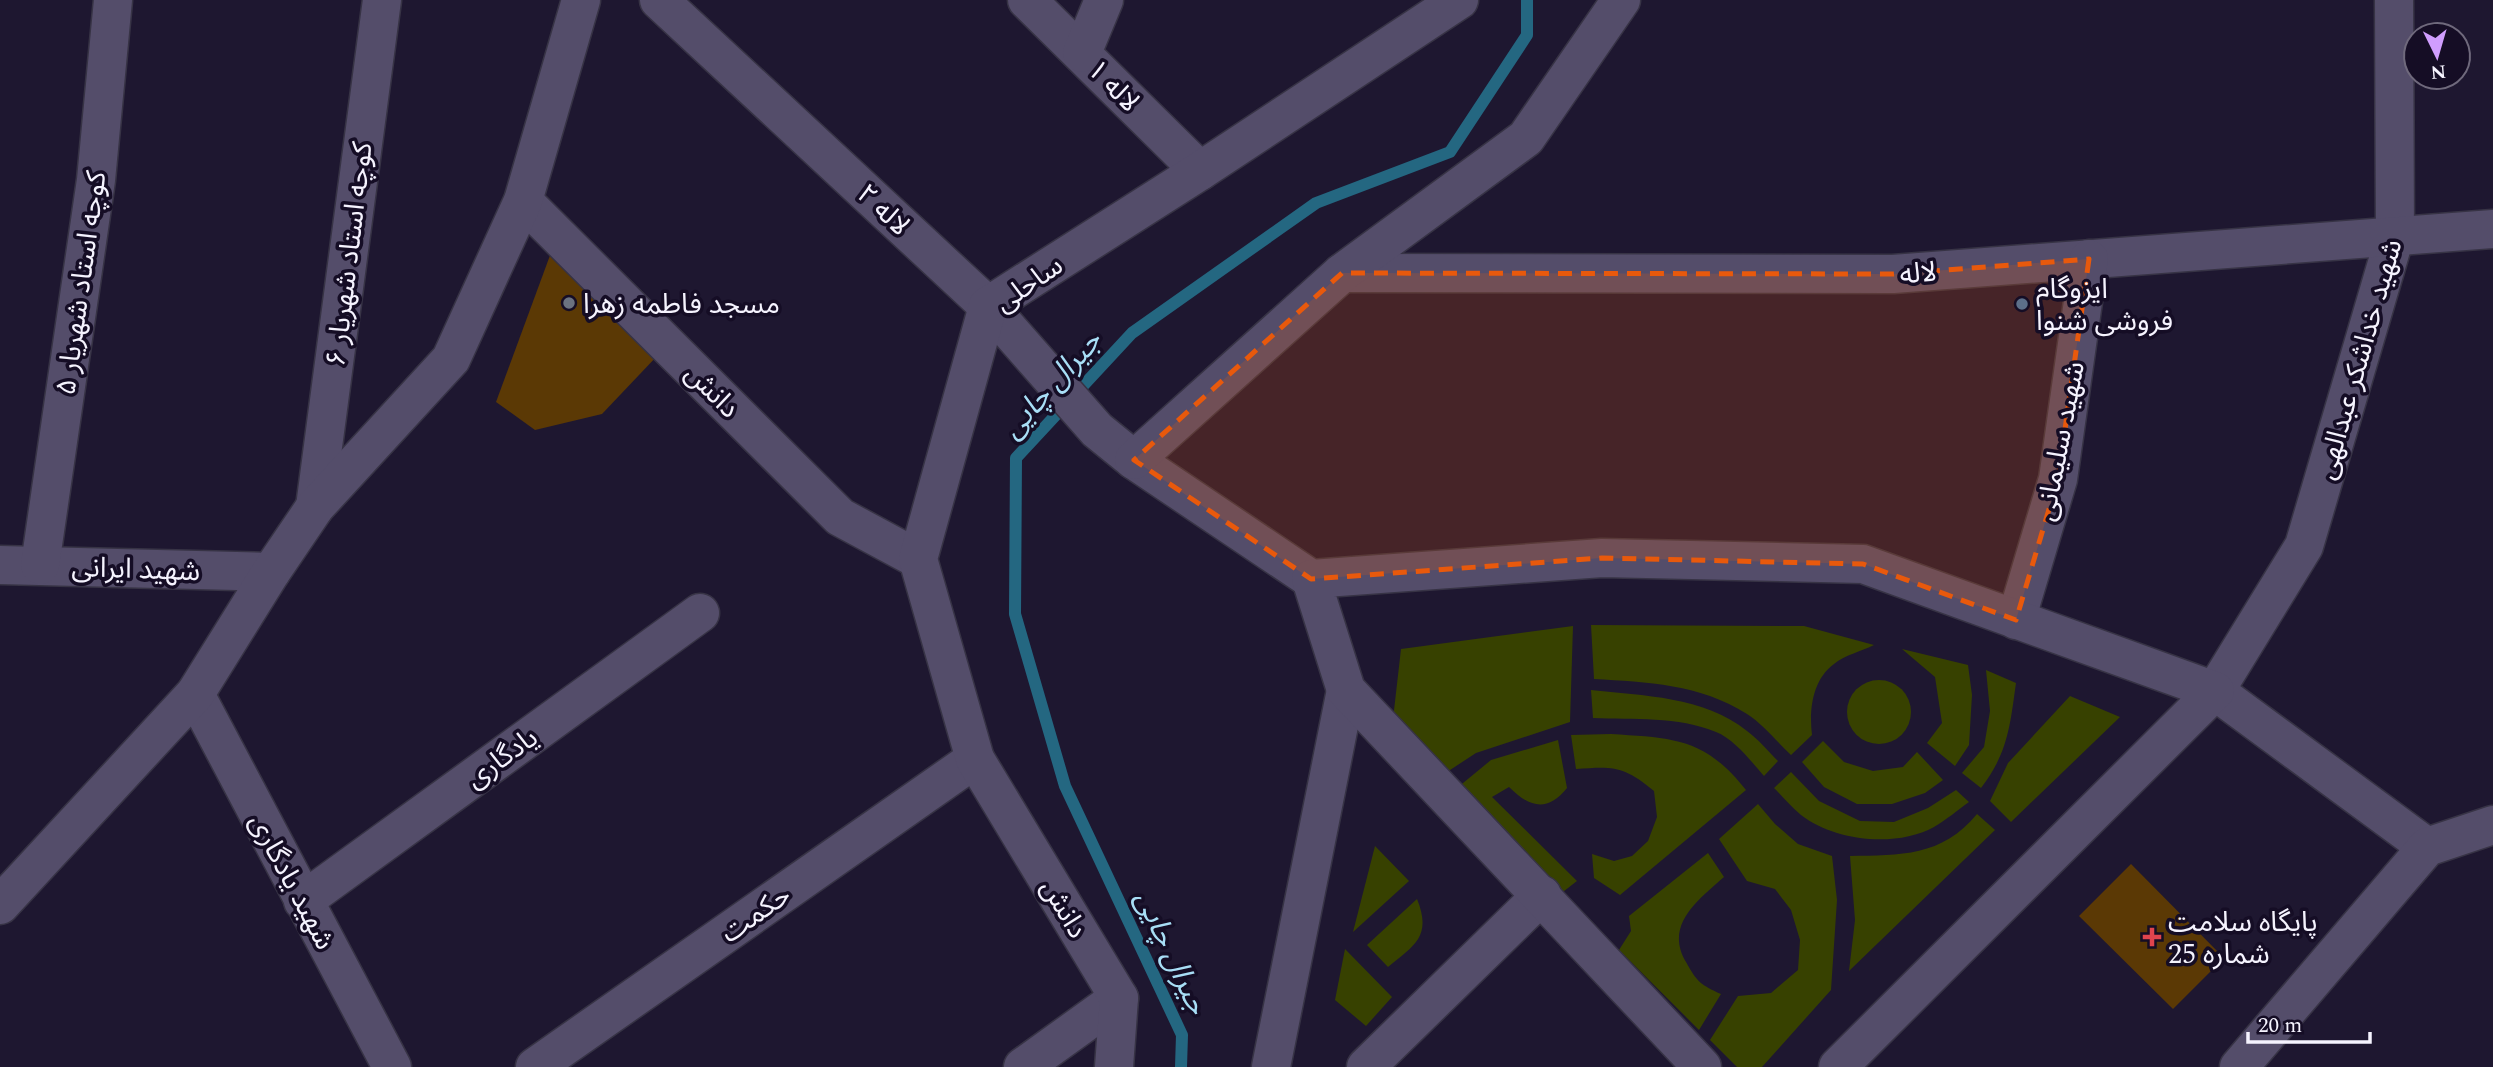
<svg xmlns="http://www.w3.org/2000/svg" width="2493" height="1067" font-family="Spectral,'Noto Sans Arabic',serif">
	<rect width="100%" height="100%" fill="#1e1730"/>
	<g fill="#374100">
		<path d="M1591,625L1804,626L1874,645C1862,651 1845,655 1834,664C1812,680 1809,711 1812,735L1791,755C1777,742 1763,724 1747,714C1700,684 1647,682 1594,679Z"/>
		<path d="M1573,626L1570,722L1476,753L1447,772L1393,719L1401,649Z"/>
		<path d="M1902,649L1968,665L1972,695L1969,745L1955,766L1927,743L1942,723L1935,677Z"/>
		<path d="M1986,670L2016,683C2010,726 2008,753 1981,788L1962,773L1984,747L1990,711Z"/>
		<circle cx="1879" cy="712" r="32"/>
		<path d="M1591,690C1643,696 1704,696 1747,731C1758,739 1768,751 1778,761L1764,776C1751,761 1734,739 1716,732C1678,716 1633,720 1593,718Z"/>
		<path d="M2070,696L2120,717L2011,822L1990,801L2008,763Z"/>
		<path d="M1611,734C1674,738 1705,738 1746,790L1620,895L1594,878L1592,854L1614,861L1632,856L1648,841L1657,817L1654,791C1624,766 1614,766 1576,769L1571,735Z"/>
		<path d="M1558,740L1567,788C1547,813 1529,807 1509,787L1492,797L1577,881L1559,895L1457,788L1491,760Z"/>
		<path d="M1823,741L1844,762L1873,771L1903,767L1917,752L1943,780L1925,793L1892,804H1857L1824,787L1802,762Z"/>
		<path d="M1791,772L1819,801L1860,821L1894,822L1928,808L1956,790L1969,802C1958,810 1946,820 1934,827C1896,848 1834,841 1801,815C1791,807 1783,797 1774,788Z"/>
		<path d="M1758,804L1775,824L1798,844L1832,856L1837,900L1831,990L1762,1067H1737L1710,1040L1738,996L1771,993L1798,970L1800,940L1791,910L1775,889L1747,881L1719,839Z"/>
		<path d="M1977,814L1995,830L1849,971L1855,920L1850,856C1900,855 1942,857 1977,814Z"/>
		<path d="M1375,846L1409,881L1353,932Z"/>
		<path d="M1708,853L1724,877C1698,900 1664,925 1686,962C1697,982 1701,985 1721,994L1699,1030L1619,950L1631,931L1629,916Z"/>
		<path d="M1417,899C1432,936 1415,945 1388,967L1367,945Z"/>
		<path d="M1345,949L1392,997L1366,1026L1335,1000Z"/>
	</g>
	<g fill="none" stroke-linecap="round" stroke-linejoin="round">
		<path stroke="#246781" stroke-width="12" d="M1181,1067L1182,1035L1065,786L1015,614L1016,458L1132,333L1316,203L1450,152L1527,35V0"/>
	</g>
	<g fill="#5b3905">
		<path d="M552,250L658,355L602,414L535,430L496,402Z"/>
		<path d="M2131,864L2224,958L2173,1009L2079,916Z"/>
	</g>
	<g fill="none" stroke-linecap="round" stroke-linejoin="round">
		<defs>
			<g id="minor">
				<path d="M659,0L988,306L1097,430L1134,460L1311,579"/>
				<path d="M1027,0L1200,171"/>
				<path d="M2394,0L2395,236L2304,546L2215,691L2427,847"/>
				<path d="M1082,53L1104,0"/>
				<path d="M523,201L840,517L918,559"/>
				<path d="M1342,273L1893,274L2493,229"/>
				<path d="M1134,460L1342,273L1526,138L1621,0"/>
				<path d="M315,507L382,0"/>
				<path d="M0,565L271,572"/>
				<path d="M40,565L96,180L113,0"/>
				<path d="M2016,620L2058,479L2089,259"/>
				<path d="M195,694L392,1067"/>
				<path d="M303,901L700,613"/>
				<path d="M0,905L195,694L271,572L315,507L451,359L523,201L581,0"/>
				<path d="M535,1067L975,759"/>
				<path d="M1023,1067L1119,998"/>
				<path d="M1114,1067L1119,998L975,759L918,559L988,306L1200,171L1459,0"/>
				<path d="M1271,1067L1346,690"/>
				<path d="M1366,1067L1542,895"/>
				<path d="M1702,1067L1346,690L1311,579L1602,558L1863,564L2215,691L1838,1067"/>
				<path d="M2239,1067L2427,847L2493,825"/>
			</g>
		</defs>
		<use href="#minor" stroke="#373345" stroke-width="41"/>
		<use href="#minor" stroke="#544d6a" stroke-width="38"/>
	</g>
	<path fill="#e8590c" fill-opacity="0.2" stroke="#e8590c" stroke-width="5" stroke-dasharray="14 9" stroke-linejoin="round" d="M2089,259L2058,479L2016,620L1863,564L1602,558L1311,579L1134,460L1342,273L1893,274Z"/>
	<circle fill="#6b7280" stroke="#150d25" stroke-width="2.5" cx="569" cy="303" r="7"/>
	<circle fill="#5c6f8a" stroke="#150d25" stroke-width="2.5" cx="2022" cy="304" r="7"/>
	<path fill="#e0444e" stroke="#150d25" stroke-width="2.5" d="M2148.5 926.5h7v7h7v7h-7v7h-7v-7h-7v-7h7z"/>
	<g text-anchor="middle" stroke-width="7" stroke-linejoin="round" paint-order="stroke">
		<g font-size="28" fill="#f5f3fe" stroke="#150d25">
			<text transform="translate(1114 85) rotate(45)" y="10">لاله ۱</text>
			<text transform="translate(884 209) rotate(43)" y="10">لاله ۲</text>
			<text transform="translate(348 254) rotate(-83)" y="10">کوچه استاد شهریار ۶</text>
			<text transform="translate(1918 272) rotate(-4)" y="10">لاله</text>
			<text transform="translate(80 283) rotate(-82)" y="10">کوچه استاد شهریار ۵</text>
			<text transform="translate(1028 283) rotate(-35)" y="10">ساحلی</text>
			<text transform="translate(2358 359) rotate(-74)" y="10">شهید خداشکر عبدالهی</text>
			<text transform="translate(713 390) rotate(45)" y="10">دانش</text>
			<text transform="translate(2059 441) rotate(-79)" y="10">شهید سلیمانی</text>
			<text transform="translate(136 568) rotate(2)" y="10">شهید ایرانی</text>
			<text transform="translate(501 757) rotate(-36)" y="10">یادگاری</text>
			<text transform="translate(293 881) rotate(62)" y="10">شهید یادگاری</text>
			<text transform="translate(1065 908) rotate(59)" y="10">دانش</text>
			<text transform="translate(755 913) rotate(-35)" y="10">حکمت</text>
		</g>
		<g font-size="28" fill="#f5f3fe" stroke="#150d25" text-anchor="start">
			<text x="2036" y="298">ایزوگام<tspan x="2036" dy="32">فروشی شنوا</tspan></text>
			<text x="583" y="313">مسجد فاطمه زهرا</text>
			<text x="2168" y="931">پایگاه سلامت<tspan x="2168" dy="32">شماره 25</tspan></text>
		</g>
		<g font-size="30" font-style="italic" fill="#a8def6" stroke="#150d25">
			<text transform="translate(1051 384) rotate(-48)" y="10">جیرال چایی</text>
			<text transform="translate(1172 952) rotate(65)" y="10">جیرال چایی</text>
		</g>
	</g>
	<g transform="translate(2437 56) rotate(175)"><circle r="33" fill="#150d25" stroke="#6f697c" stroke-width="2"/>
	<path d="M0-5L12 26L0 18L-12 26Z" fill="#d09dfe"/>
	<text y="-10" font-size="19" font-weight="bold" text-anchor="middle" fill="#f5f3fe">N</text>
	</g>
	<path d="M2248 1032v10h122v-10" fill="none" stroke="#f5f3fe" stroke-width="3.5"/>
	<text x="2258" y="1032" font-size="21" fill="#f5f3fe" stroke="#150d25" stroke-width="5" paint-order="stroke">20 m</text>
</svg>
